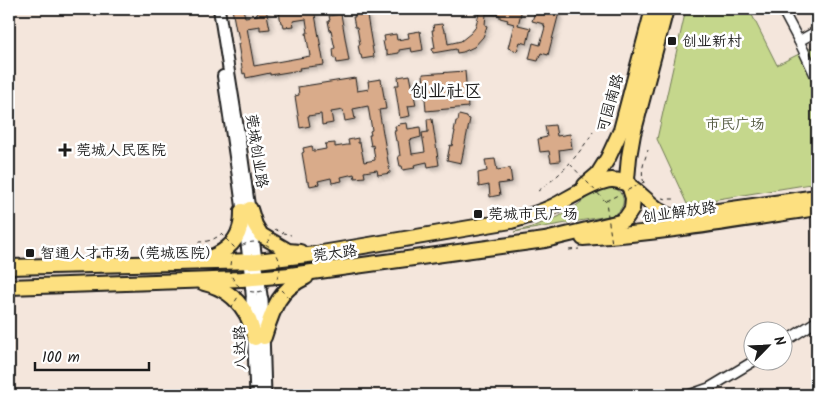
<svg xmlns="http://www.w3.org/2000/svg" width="826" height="404" font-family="Kalam,'LXGW WenKai TC',sans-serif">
	<defs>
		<filter id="shadow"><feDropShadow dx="2.5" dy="2.5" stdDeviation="2.5" flood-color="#0004"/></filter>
	</defs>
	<rect width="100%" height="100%" fill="#f4e6dc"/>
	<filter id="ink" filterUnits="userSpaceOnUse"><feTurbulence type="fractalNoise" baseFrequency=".02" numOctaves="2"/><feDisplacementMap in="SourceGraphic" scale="10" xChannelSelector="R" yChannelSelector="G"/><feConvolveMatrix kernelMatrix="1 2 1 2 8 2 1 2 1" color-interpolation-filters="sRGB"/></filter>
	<g filter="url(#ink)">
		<g fill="#c5d78c" stroke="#707a54">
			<path d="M686,9H749L777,65L817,45V183L687,204L657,139Z"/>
			<path d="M608,186C625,189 629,206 614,215L514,232L529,228L558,217L572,209L597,190Z"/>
		</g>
		<g fill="#d9ab8a" stroke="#1c1c1c" filter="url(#shadow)">
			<path d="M232,9H243L245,17L258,15L257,9H266L270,29L260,30V26L247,28L254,66L310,56L306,33H308L306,19L293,21L294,26L284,27L283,23H281L279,12H281V9H314L324,65L299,68L300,70L270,75V73L246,78L245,73L243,74L238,44H240L237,30H236Z"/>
			<path d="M474,9H522L518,25L531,28L527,44L520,42L517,51L508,48L514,24L507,22L508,20L500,18V15L486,14L485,25L487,26L485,32L483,37L474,47L463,52L457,53L456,49L433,53L432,49L435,48L432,30H434L433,25L442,24L444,31H446L448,44L461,41L471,33L475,28L479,14L474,13Z"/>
			<path d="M536,9H560L548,55L541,53L538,61L529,59L533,43L540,45L545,27L544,26V24L532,21Z"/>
			<path d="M366,10L374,57L362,59L361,55H360L358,45H360L357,27H355L353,17H355L354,13Z"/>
			<path d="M341,14L349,61L337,63L336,58L334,59L333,49L335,48L334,44L331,30L330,31L328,21L330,20L329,16Z"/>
			<path d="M420,31L423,50L412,52L411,48L399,50V53L387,55V51H385L383,41H385L384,36L396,34L397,40L409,38L408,33Z"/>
			<path d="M465,71L468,107L426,111L423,74Z"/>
			<path d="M410,75L416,105L408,106L410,116L400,118L395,85H399L398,77Z"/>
			<path d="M355,78L357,91L369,89L368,81L381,79L386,109L379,110L390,173L378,175L377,170L364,172L365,177L355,178L354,174L341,177L342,181L332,183L331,178L318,181L319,184L310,186L309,182H307L302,153L304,152L303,148L312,146L313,151H315L326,149L325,144L335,143V147L347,145H349L348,140L358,138V143H360L364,162L375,160L373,145L371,146L369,135H371L370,131L372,130L368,106L353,109L355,119L345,121L343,110L331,112L333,123L322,125L321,114L308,116L310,126L300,128L295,96L299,95L298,87Z"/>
			<path d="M459,115L467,117V118L470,119L461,163L447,160L450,145L452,146L455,131H454L456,121H458Z"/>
			<path d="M427,119H432L439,165L428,167L427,162L414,165L415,168L403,170L402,166H400L398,156H400L398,141H396L394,131H396L395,126L400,125L399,124L407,123L408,129L420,127L421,137L410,140L412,154L425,152L422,133L428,132Z"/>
			<path d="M555,125L557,136L570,134L572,148L559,150L560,161L551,162L549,151L540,152L538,139L547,137L545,126Z"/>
			<path d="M495,159L497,170L510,168L512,182L498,184L500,195L490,197L489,185L479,187L478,173L487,171L485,160Z"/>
		</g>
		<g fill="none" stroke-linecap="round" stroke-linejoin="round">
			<defs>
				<g id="minor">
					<path d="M782,9L799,41L817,79"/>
					<path d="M799,41L817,31"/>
					<path d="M784,342L817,321"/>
					<path d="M689,395L709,388L754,361"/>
				</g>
				<g id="tertiary">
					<path d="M219,9L240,141L262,299"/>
					<path d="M223,76C234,150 246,224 252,299"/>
				</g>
				<g id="secondary">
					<path d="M252,299L256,395"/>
					<path d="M262,299L265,395"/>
				</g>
				<g id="primary">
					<path d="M585,185L598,174L608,158L621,130L653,9"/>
					<path d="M250,209L255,225L261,235L288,251L300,252"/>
					<path d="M583,238C662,233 739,220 817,208"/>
					<path d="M205,259C221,255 236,244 240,228C242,222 242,216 242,211"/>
					<path d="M9,267L257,261L316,254L511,221C526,217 540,213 554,206C568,199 598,179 613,180C636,181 649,210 671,216C676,217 684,216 690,215L817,197"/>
					<path d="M204,283C221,287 236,297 245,312C250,319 252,330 255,338"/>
					<path d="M9,287L242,279L290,275L545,240L620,222L626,218L632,209L633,198L627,179L629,157L633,134L666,9"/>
					<path d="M264,337C273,309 278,290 306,277"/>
				</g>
			</defs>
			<use href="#minor" stroke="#1c1c1c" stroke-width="12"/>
			<use href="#tertiary" stroke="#1c1c1c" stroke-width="14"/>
			<use href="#secondary" stroke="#1c1c1c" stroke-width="15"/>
			<use href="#primary" stroke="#1c1c1c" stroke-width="18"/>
			<g stroke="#1c1c1c" stroke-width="1" stroke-dasharray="4 4" stroke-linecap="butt">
				<path d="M644,183C640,171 644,162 648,150"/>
				<path d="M538,191C561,175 578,156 593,132"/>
				<path d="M662,198L667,199H676"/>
				<path d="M569,250L579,249"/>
			</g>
			<use href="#minor" stroke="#fff" stroke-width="9"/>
			<use href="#tertiary" stroke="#fff" stroke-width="10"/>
			<use href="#secondary" stroke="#fff" stroke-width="11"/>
			<use href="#primary" stroke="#fde080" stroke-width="14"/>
			<g stroke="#1c1c1c" stroke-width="1" stroke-dasharray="4 4" stroke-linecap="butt">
				<path d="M570,164L606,202L612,244"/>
				<path d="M606,201L644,182"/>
				<circle cx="255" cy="267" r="25"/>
				<path d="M198,242C207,242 214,240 221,234L236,249"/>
				<path d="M267,243L275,229L280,232L291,235"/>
				<path d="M275,284L289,298L300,289L309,285"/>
				<path d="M231,308L243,289"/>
			</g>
		</g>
	</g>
	<g fill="#1c1c1c" stroke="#fff" stroke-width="2">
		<rect x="667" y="36" width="10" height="10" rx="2.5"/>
		<path d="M62.5 142.5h5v5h5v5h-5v5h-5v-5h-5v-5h5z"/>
		<rect x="473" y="209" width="10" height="10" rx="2.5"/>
		<rect x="25" y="248" width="10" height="10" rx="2.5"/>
	</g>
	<g text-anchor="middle" stroke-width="5" stroke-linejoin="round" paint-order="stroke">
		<g font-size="15" fill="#1c1c1c" stroke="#fff" text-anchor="start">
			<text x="682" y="46">创业新村</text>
			<text x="76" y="155">莞城人民医院</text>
			<text x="488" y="219">莞城市民广场</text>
			<text x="40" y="258">智通人才市场（莞城医院）</text>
		</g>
		<g font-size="15" fill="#1c1c1c" stroke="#fff">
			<text transform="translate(610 103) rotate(-74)" y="5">可园南路</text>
			<text transform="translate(257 151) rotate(81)" y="5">莞城创业路</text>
			<text transform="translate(679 212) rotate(-8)" y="5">创业解放路</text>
			<text transform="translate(335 253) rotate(-8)" y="5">莞太路</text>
			<text transform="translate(240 348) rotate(-92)" y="5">八达路</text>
		</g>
		<g font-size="15" fill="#575d43" stroke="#fff">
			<text x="735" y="129">市民广场</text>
		</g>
		<g font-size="18" fill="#1c1c1c" stroke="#fff">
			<text x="446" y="97">创业社区</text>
		</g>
	</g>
	<rect width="826" height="404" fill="none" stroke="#fff" stroke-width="30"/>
	<rect x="15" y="15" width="796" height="374" fill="none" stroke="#1c1c1c" stroke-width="2" filter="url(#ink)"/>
	<g transform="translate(768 346) rotate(66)"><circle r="24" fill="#ffffff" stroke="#a4a4a4"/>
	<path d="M0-4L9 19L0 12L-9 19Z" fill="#1c1c1c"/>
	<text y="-8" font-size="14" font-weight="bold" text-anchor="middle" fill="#1c1c1c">N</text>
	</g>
	<path d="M35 362v8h114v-8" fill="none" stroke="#1c1c1c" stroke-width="2.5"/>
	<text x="42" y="362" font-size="15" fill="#1c1c1c" stroke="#ffffff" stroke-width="4" paint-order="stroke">100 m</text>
</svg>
